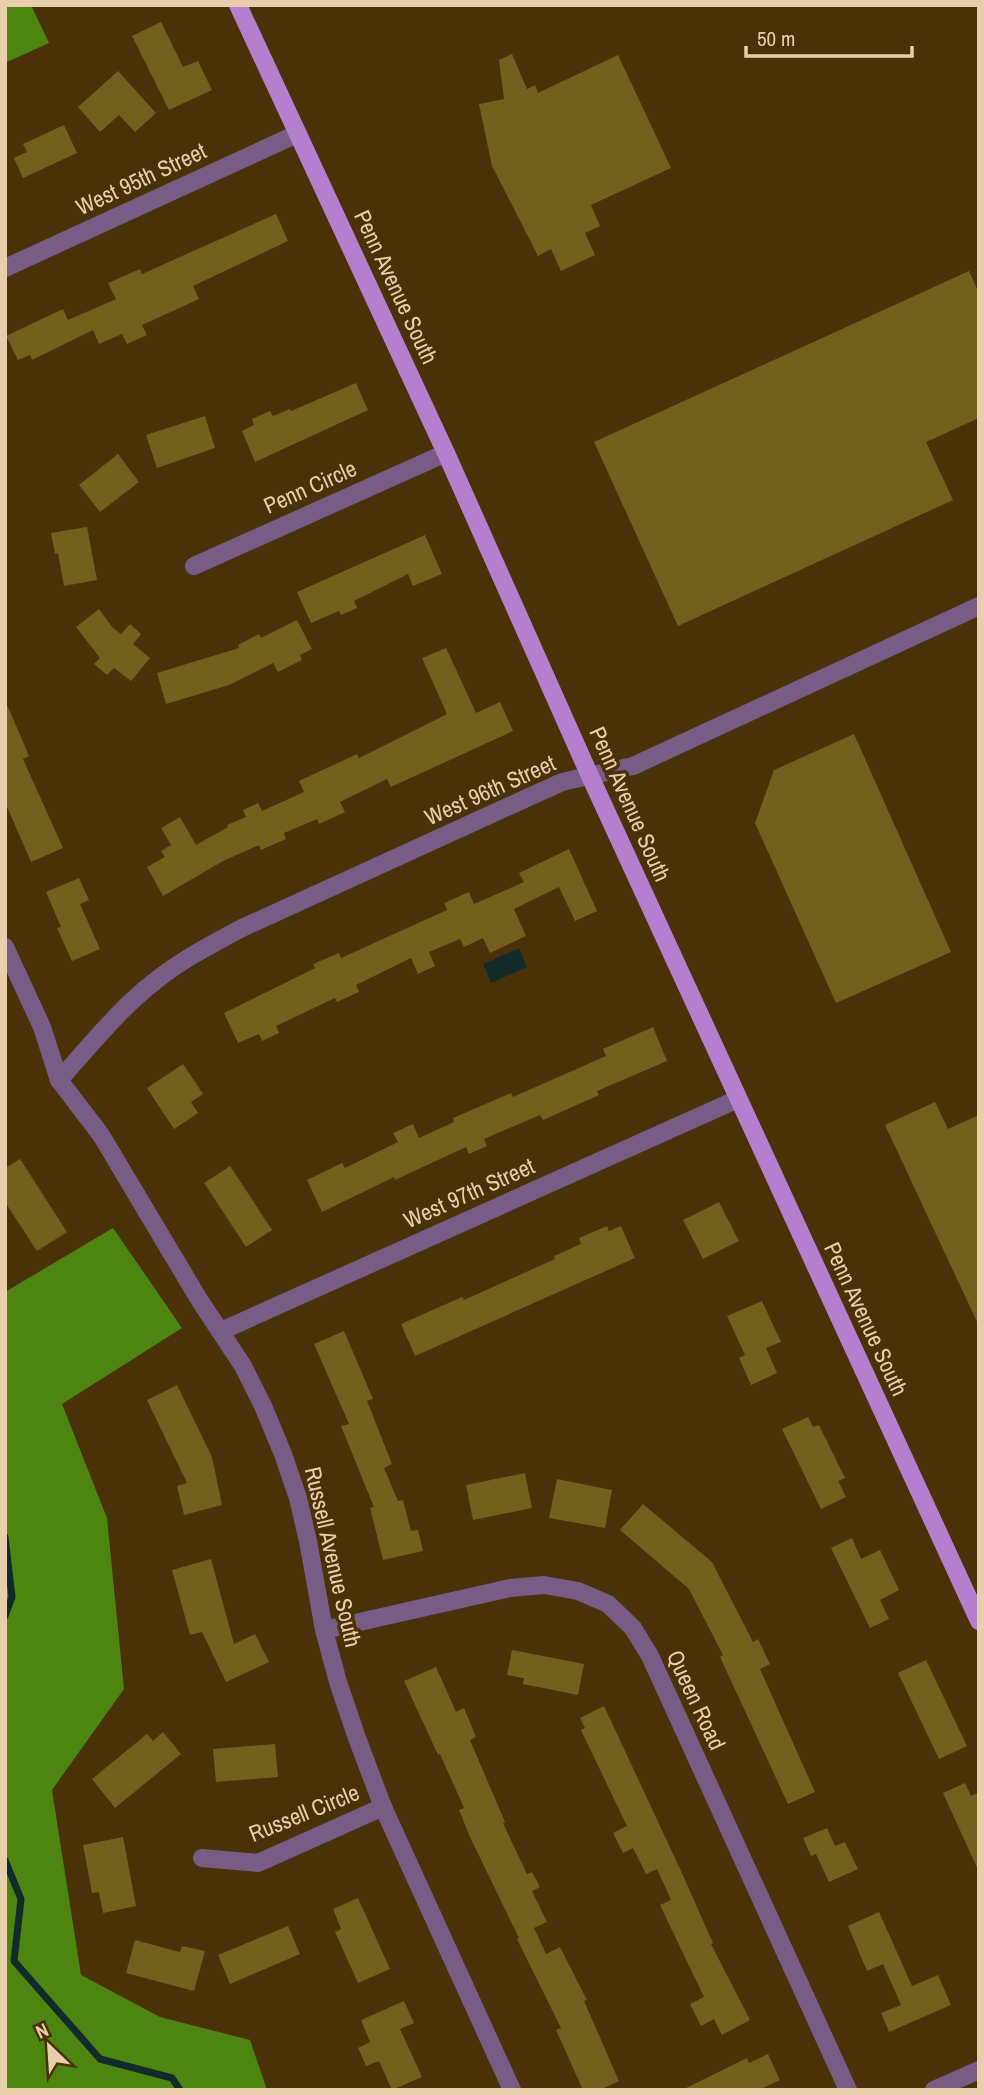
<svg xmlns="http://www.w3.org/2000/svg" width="984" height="2095" font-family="'Archivo Narrow',sans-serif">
	<rect width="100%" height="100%" fill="#4b3108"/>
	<g fill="#4c850f">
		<path d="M5,5H31L49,43L5,63Z"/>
		<path d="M113,1228L182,1328L62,1404L107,1518L124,1689L52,1790L81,1975L160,2017L250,2040L267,2090H5V1292Z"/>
	</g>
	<path fill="#122b2a" d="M519,948L527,967L491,983L483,964Z"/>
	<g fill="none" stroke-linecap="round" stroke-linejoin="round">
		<g stroke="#122b2a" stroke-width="7">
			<path d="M5,1537L12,1597L5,1616"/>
			<path d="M5,1860L21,1899L14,1961L100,2059L172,2078L180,2090"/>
		</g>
	</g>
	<g fill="#72601d">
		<path d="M161,22L183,67L198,61L212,90L169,110L132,36Z"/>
		<path d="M512,54L527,89L535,85L538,93L618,55L671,168L591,205L600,226L585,233L595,255L561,271L551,249L538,256L492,166L479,104L504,99L499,60Z"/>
		<path d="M118,71L156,113L135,132L119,115L100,132L78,107Z"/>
		<path d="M64,125L77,153L23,178L14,158L27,152L23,144Z"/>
		<path d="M276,214L288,241L193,286L199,299L142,325L147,335L127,344L122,334L99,344L93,330L32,360L30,355L18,360L6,336L63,309L68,320L116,299L108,283L140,269L142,274Z"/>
		<path d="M969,271L979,293V418L926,442L953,500L678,626L594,442Z"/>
		<path d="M356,383L368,410L255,462L242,431L254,425L252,419L270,411L273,416L290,409L291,411Z"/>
		<path d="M205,416L215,448L157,468L146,435Z"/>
		<path d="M118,454L139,482L100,512L79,485Z"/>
		<path d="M87,527L97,580L64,586L58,553L55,554L51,533Z"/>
		<path d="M425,535L442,574L413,586L408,574L354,601L357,608L341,615L339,611L311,623L297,592Z"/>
		<path d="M99,609L113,628L121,634L130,624L141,634L133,644L150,658L131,681L114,668L107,675L94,664L100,658L76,627Z"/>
		<path d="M297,620L312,649L300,655L302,660L278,672L273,663L229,685L166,704L157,673L239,648L238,645L259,634L261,638Z"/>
		<path d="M446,648L476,713L500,702L513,731L391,787L387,779L340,802L345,812L319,824L317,819L284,833L286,839L261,850L259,845L223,861L163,896L147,867L165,857L161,851L171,845L161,828L180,817L196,845L228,827L227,825L246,817L243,810L258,803L262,811L304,792L299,781L357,754L359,758L447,714L422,658Z"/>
		<path d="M5,700L29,756L23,759L63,848L31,862L5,802Z"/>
		<path d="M854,734L951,952L836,1003L755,823L774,770Z"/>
		<path d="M569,849L597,911L575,921L559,887L514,909L526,936L490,953L483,938L464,947L460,939L429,952L435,966L418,974L411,958L356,985L359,992L337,1002L335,998L276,1026L279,1033L262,1041L259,1034L238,1043L224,1013L315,968L313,964L339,953L341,958L447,910L444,903L469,892L474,904L524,882L519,873Z"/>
		<path d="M79,878L89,900L80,904L100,949L72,961L57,928L61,927L46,892Z"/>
		<path d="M653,1027L667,1061L597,1091L599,1095L543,1120L540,1115L484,1139L487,1146L469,1154L466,1147L395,1180L394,1177L322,1212L307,1180L342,1163L345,1168L398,1142L393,1133L413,1124L419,1138L454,1122L453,1118L511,1093L513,1097L606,1056L603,1049Z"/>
		<path d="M183,1064L203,1094L191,1102L198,1113L174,1129L147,1088Z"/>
		<path d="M935,1102L948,1129L979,1115V1326L885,1125Z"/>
		<path d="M20,1159L67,1232L37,1251L5,1202V1168Z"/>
		<path d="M230,1166L272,1230L246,1247L204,1183Z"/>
		<path d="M719,1202L739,1241L703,1259L683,1220Z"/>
		<path d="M607,1226L609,1231L621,1226L635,1258L415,1356L401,1324L462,1297L464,1300L555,1259L554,1256L581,1244L579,1238Z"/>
		<path d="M762,1301L781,1342L766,1348L777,1373L751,1385L739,1358L745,1355L727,1316Z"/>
		<path d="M344,1331L373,1399L367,1401L392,1464L384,1468L398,1501L403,1500L411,1531L418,1530L423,1551L383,1560L370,1508L374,1507L341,1426L349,1424L314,1344Z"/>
		<path d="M177,1385L212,1457L222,1505L184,1515L177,1486L187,1483L147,1400Z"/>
		<path d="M808,1417L813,1427L819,1425L845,1478L838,1481L846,1497L821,1509L782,1429Z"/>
		<path d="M525,1473L532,1508L473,1520L466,1485Z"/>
		<path d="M557,1479L612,1490L605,1528L549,1518Z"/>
		<path d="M643,1504L712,1562L753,1642L758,1639L770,1664L760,1669L815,1792L788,1804L720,1657L723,1655L689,1589L620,1530Z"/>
		<path d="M852,1538L861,1559L880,1550L899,1590L880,1600L889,1619L870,1628L831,1548Z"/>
		<path d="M211,1559L234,1644L255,1634L269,1662L226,1682L202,1632L190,1635L172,1570Z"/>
		<path d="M512,1650L584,1664L578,1695L523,1684L524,1678L507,1675Z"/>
		<path d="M926,1660L967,1746L939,1759L898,1673Z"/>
		<path d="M436,1667L456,1712L464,1708L476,1737L470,1740L505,1822L503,1823L527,1874L532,1872L540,1887L532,1891L547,1922L534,1928L546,1954L560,1947L587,2000L584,2001L619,2081L600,2090H583L556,2030L561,2028L517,1939L519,1938L470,1837L459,1810L464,1808L440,1754L438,1755L404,1681Z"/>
		<path d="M604,1706L681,1871L713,1943L711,1944L750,2020L722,2035L714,2019L701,2026L690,2004L704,1997L660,1905L671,1900L657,1869L646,1874L633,1848L623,1853L613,1833L627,1826L581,1730L585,1728L580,1718Z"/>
		<path d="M163,1732L181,1754L115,1808L92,1779L147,1734L153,1741Z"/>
		<path d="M275,1744L278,1777L216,1782L213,1749Z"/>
		<path d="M965,1783L971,1796L979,1792V1872L943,1793Z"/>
		<path d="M827,1828L835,1846L845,1842L858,1869L829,1882L816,1854L811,1856L803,1838Z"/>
		<path d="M123,1837L136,1906L103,1913L99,1892L92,1893L83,1845Z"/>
		<path d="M358,1898L390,1969L358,1983L335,1932L341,1929L333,1909Z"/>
		<path d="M879,1912L912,1986L938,1975L951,2005L889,2032L881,2013L901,2005L883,1964L867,1971L848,1926Z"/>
		<path d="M288,1926L300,1954L230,1984L218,1955Z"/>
		<path d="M135,1940L180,1952L182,1946L205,1951L194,1991L126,1973Z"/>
		<path d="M404,2001L414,2023L400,2029L422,2077L392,2090L379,2061L366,2066L358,2048L370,2042L361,2020Z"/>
		<path d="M768,2054L780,2080L759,2090H682L747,2058L749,2063Z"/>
	</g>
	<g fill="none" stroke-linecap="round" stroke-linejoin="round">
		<g stroke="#775d85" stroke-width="18">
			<path d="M5,268L297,134"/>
			<path d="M194,566L446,453"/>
			<path d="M5,947L42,1027L59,1080L101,1135L200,1301L243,1366L263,1406L283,1454L298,1498L308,1541L324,1630L338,1682L357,1738L383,1807L512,2090"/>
			<path d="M59,1080C89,1047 119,1009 154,982C181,960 212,944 242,928L562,782L633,766L979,606"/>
			<path d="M221,1331L738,1099"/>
			<path d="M324,1630L510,1588L544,1585L578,1591L608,1604L633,1628L650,1656L848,2090"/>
			<path d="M202,1858L258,1863L383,1807"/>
			<path d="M934,2090L979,2070"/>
		</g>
		<path stroke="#b57fd0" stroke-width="18" d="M238,5L446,453L590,776L979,1621"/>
	</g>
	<g text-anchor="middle" stroke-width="7" stroke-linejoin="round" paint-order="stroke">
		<g font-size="23" fill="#e9ceac" stroke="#4b3108">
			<text transform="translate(141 179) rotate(-25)" y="8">West 95th Street</text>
			<text transform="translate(396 287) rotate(65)" y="8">Penn Avenue South</text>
			<text transform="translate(310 487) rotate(-24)" y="8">Penn Circle</text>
			<text transform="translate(490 790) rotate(-24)" y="8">West 96th Street</text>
			<text transform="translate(630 804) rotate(66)" y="8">Penn Avenue South</text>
			<text transform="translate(469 1193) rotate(-24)" y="8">West 97th Street</text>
			<text transform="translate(866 1319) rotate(65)" y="8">Penn Avenue South</text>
			<text transform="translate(333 1557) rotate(77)" y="8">Russell Avenue South</text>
			<text transform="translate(696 1700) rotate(65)" y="8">Queen Road</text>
			<text transform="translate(304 1813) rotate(-22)" y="8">Russell Circle</text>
		</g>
	</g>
	<rect width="984" height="2095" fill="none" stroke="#e9ceac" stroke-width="14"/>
	<g transform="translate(49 2046) rotate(335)" stroke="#4b3108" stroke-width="5" paint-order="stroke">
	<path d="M0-5L12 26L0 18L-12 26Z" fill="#e9ceac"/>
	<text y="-10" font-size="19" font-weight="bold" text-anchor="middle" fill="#e9ceac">N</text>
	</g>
	<path d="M746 46v10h166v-10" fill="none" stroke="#e9ceac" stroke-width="3.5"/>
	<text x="757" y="46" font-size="21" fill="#e9ceac" stroke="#4b3108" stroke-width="5" paint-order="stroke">50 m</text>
</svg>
